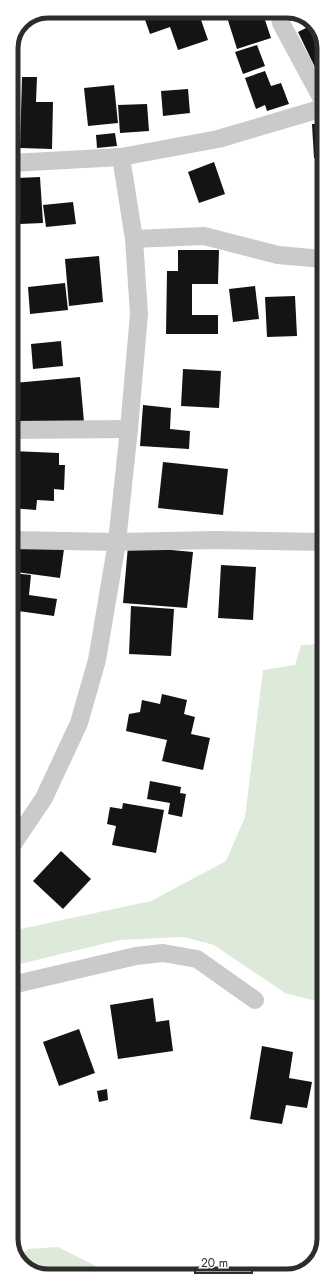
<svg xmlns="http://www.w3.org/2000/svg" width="335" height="1287" font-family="Jost,sans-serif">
	<rect width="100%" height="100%" fill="#fff"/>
	<g fill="#ddeada">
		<path d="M324,644V1003L285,993L214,945L183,937L119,940L12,966L11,931L151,901L226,861L245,817L263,670L295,665L301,645Z"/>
		<path d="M58,1247L94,1265L109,1276H43L22,1265L18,1259L28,1249Z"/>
	</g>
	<g fill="#141414">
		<path d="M151,11H168L170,18L192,11H198L208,40L178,50L170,27L150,34L143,14Z"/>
		<path d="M235,11H262L271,38L237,49L226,14Z"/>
		<path d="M314,24L323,41V84L298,32Z"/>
		<path d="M257,45L265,66L243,74L235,52Z"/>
		<path d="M265,71L271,86L281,83L289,104L267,111L265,105L256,109L245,78Z"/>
		<path d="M22,77H37L36,102H53L52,149L20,148Z"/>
		<path d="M114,85L118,123L88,126L84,88Z"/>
		<path d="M188,89L190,113L163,116L161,91Z"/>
		<path d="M11,90H19L18,135H11Z"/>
		<path d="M147,104L149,131L120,133L118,105Z"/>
		<path d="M312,124H323V158H314Z"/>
		<path d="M115,133L117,146L97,148L96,135Z"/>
		<path d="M214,162L225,194L199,203L188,172Z"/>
		<path d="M40,177L43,223L20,224L17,178Z"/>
		<path d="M73,202L76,224L46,227L43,205Z"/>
		<path d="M178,250H219L218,284H192V315H218V334H166L167,271H178Z"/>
		<path d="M99,256L103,302L69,306L65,259Z"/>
		<path d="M11,262H17L19,294L11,295Z"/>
		<path d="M65,283L68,310L30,314L28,287Z"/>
		<path d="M255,286L259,319L233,322L229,289Z"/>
		<path d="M295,296L297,336L267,337L265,297Z"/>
		<path d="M61,341L63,366L33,369L31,344Z"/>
		<path d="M183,369L221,371L219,408L181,406Z"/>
		<path d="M80,377L84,422L18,428L14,383Z"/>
		<path d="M143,405L171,408L170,429L190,431L189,449L140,446Z"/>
		<path d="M12,451L59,453V465H65L64,490L54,489V501L37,500L36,510L11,508Z"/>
		<path d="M163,462L228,469L223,515L158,508Z"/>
		<path d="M19,543L64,549L60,578L16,572Z"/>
		<path d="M128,546L193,552L187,608L123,603Z"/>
		<path d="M221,565L256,567L253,620L218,618Z"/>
		<path d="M12,573L31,575L29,595L57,599L54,616L11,610Z"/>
		<path d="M131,606L174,609L171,656L129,654Z"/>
		<path d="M162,694L187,700L184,714L195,717L191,734L210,738L203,770L162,761L167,740L126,731L129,714L140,712L142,700L160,704Z"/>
		<path d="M150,781L181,787L180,793L186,794L182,817L168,814L170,803L147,799Z"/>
		<path d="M123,803L164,810L156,853L112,845L116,826L107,824L110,807L122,809Z"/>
		<path d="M61,851L91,879L63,909L33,881Z"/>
		<path d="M153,998L156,1022L169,1020L173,1051L118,1059L110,1005Z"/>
		<path d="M79,1029L95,1073L59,1086L43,1042Z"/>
		<path d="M262,1046L293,1052L289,1078L312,1082L307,1108L286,1105L282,1124L250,1119Z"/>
		<path d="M107,1089L108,1100L99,1102L97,1091Z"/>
		<path d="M12,1092L19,1107L12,1110Z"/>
	</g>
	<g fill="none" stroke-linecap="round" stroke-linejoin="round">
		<g stroke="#cacaca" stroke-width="18">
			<path d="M279,11L281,23L323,101"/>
			<path d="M11,163L121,157L218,139L323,108"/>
			<path d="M134,239L204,236L278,255L323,259"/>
			<path d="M11,430L129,429"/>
			<path d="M11,540L117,542L215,540L324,542"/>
			<path d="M11,847L44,798L79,723L97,660L117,542L129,429L139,314L134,239L121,157"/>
			<path d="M12,985L136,956L163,953L197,959L255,1000"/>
		</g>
	</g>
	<path d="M0 0H335V1287H0ZM48 18H287A30 30 0 0 1 317 48V1239A30 30 0 0 1 287 1269H48A30 30 0 0 1 18 1239V48A30 30 0 0 1 48 18Z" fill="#fff" fill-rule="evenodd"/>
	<path fill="none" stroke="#2d2d2d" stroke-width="5" d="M48 18H287A30 30 0 0 1 317 48V1239A30 30 0 0 1 287 1269H48A30 30 0 0 1 18 1239V48A30 30 0 0 1 48 18Z"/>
	<path d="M195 1267v6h57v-6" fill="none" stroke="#2d2d2d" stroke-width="2"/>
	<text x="201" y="1267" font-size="12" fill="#2d2d2d" stroke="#ffffff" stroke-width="3" paint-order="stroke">20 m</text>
</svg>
